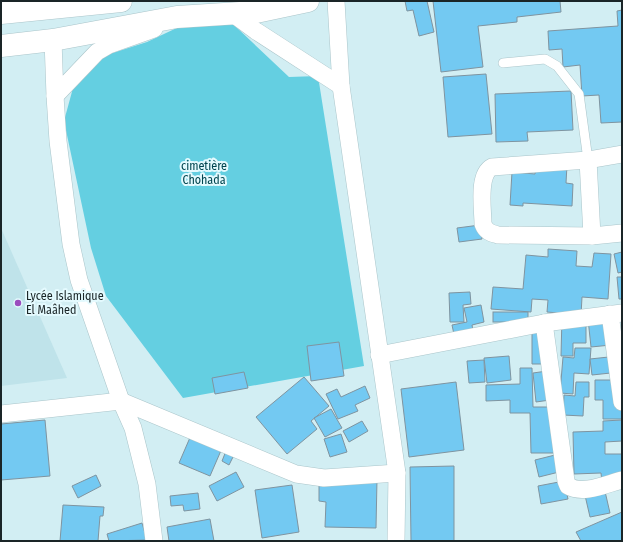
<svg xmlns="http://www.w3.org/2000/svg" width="623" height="542" font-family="'Fira Sans Condensed',sans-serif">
	<rect width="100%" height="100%" fill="#d2eef3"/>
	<path fill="#bfe3ea" d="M1,228L67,378L1,386Z"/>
	<path fill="#64cfe1" d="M183,25H234L289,77L318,76L364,366L183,398L106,296L91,248L64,121L73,88L100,57L147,42Z"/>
	<g fill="#73c9f2" stroke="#7f94a0">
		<path d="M405,1H427L434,32L419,36L413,10L407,11Z"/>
		<path d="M433,1H560L561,12L517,17V22L478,26L483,67L441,72Z"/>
		<path d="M622,10V122L601,123L599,95L582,96L580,65L563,67L562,49L549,50L548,31L618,26L617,11Z"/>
		<path d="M486,74L492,134L448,137L443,77Z"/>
		<path d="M571,91L573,130L527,132L528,141L496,142L495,94Z"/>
		<path d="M536,163L567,165L566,183L573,184L572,206L523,203V206L510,205L512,172L535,174Z"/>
		<path d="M480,225L482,239L459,242L457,228Z"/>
		<path d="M548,249L577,251L576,266L592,267L594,253L611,254L608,299L582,297L581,315L547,312L548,300L532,299L531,312L491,309L493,287L523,289L526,255L548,257Z"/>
		<path d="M622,252V272L618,273L614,254Z"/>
		<path d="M617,277H622V299H619Z"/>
		<path d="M470,292L471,304L463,305L464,322H450L449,293Z"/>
		<path d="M481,305L484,322L472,325L474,336L455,339L452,325L467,322L464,308Z"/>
		<rect x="493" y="312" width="35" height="10"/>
		<path d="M562,316L586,317V343H573V356H561Z"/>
		<path d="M609,317L611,345L591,347L588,319Z"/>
		<path d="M532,325L549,345V364H532Z"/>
		<path d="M339,342L344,376L311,381L307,346Z"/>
		<path d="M575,348H591L589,374L574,373L573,394L560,393L563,357L574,358Z"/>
		<path d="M509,356L511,380L487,383L484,358Z"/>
		<path d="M618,356L620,372L592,375L590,359Z"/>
		<path d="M484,360L485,382L469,383L467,361Z"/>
		<path d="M520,368H532L533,407H556L557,453H531L530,413H510V400L486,401V385L520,384Z"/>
		<path d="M547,371L550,400L536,402L533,373Z"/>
		<path d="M244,372L248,388L215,394L212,378Z"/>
		<path d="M304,377L329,406L311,421L317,429L287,454L256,417Z"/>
		<path d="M595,380H622V419H603V400H595Z"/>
		<path d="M456,382L464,450L409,457L401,389Z"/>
		<path d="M576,382H589V397H584L583,416L563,415L564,395L575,396Z"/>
		<path d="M365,386L370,398L355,405L358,411L338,419L326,394L337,389L341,397Z"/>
		<path d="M331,409L342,428L325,437L314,418Z"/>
		<path d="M45,420L50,476L1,480V424Z"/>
		<path d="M622,420V441L605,442V454H622V482L602,483L601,473L574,474L573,432L603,431V421Z"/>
		<path d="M362,421L368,431L349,442L343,431Z"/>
		<path d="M195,426L226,439L210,476L179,463Z"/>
		<path d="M341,434L347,452L330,457L324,439Z"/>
		<path d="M226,451L234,455L229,465L222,461Z"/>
		<path d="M559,454L563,471L539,477L535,460Z"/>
		<path d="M454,466V541H468H411L410,467Z"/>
		<path d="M236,472L244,487L217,501L209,486Z"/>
		<path d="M96,475L101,486L78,498L72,486Z"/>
		<path d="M319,478L377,479L376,528L325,527L326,502L319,501Z"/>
		<path d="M564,481L568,499L541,504L538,486Z"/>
		<path d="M292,485L299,532L262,538L255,490Z"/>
		<path d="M604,487L610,513L590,517L584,491Z"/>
		<path d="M198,493L200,509L184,511L183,505L171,506L170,496Z"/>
		<path d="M63,505L104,507L103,516H100L98,541H60Z"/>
		<path d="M622,512V541H581L576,532Z"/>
		<path d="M210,519L214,541H169L167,527Z"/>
		<path d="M142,523L147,540L109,541L107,534Z"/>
	</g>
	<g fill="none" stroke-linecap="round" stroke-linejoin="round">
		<defs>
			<path id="lane" d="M503,63L545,59L557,66L579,94L588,160"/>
			<g id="street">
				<path d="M336,1L341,86L397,473L396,541"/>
				<path d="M233,14L256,31L341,86"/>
				<path d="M53,40L55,96L97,52L109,45L154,29"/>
				<path d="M55,96L58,141L71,244L79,280L121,401L133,428L147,484L154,541"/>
				<path d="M622,154L588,160L492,167C477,175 483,209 483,224C486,232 491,233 498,235L592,236L622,233"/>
				<path d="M588,160L592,236"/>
				<path d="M610,314L622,402"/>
				<path d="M544,323L566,481L568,486C583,495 606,484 622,480"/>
				<path d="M379,355L544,323L622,313"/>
				<path d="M1,414L121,401L296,474L324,478L397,473"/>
			</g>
			<path id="secondary" d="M1,46L53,40L177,17L256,12L308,1"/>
			<g id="highway">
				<path d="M292,1H302"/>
				<path d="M1,13L121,1"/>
			</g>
		</defs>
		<use href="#lane" stroke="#aac5ca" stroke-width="10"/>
		<use href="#street" stroke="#aac5ca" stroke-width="18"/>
		<use href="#secondary" stroke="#aac5ca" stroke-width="23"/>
		<use href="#highway" stroke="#aac5ca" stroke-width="23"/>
		<use href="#lane" stroke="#fff" stroke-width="9"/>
		<use href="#street" stroke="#fff" stroke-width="17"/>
		<use href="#secondary" stroke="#fff" stroke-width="22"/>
		<use href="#highway" stroke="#fff" stroke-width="22"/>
	</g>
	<circle fill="#9b4dbe" stroke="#e4fafe" stroke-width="1.5" cx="18" cy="303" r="4"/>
	<g text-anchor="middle" stroke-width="4" stroke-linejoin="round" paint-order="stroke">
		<g font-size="12" fill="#00454f" stroke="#e4fafe">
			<text x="204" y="170">cimetière<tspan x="204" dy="14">Chohada</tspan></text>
		</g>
		<g font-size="12" fill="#1a2527" stroke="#e4fafe" text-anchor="start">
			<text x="26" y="300">Lycée Islamique<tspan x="26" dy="14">El Maâhed</tspan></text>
		</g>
	</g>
	<rect width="623" height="542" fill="none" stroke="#1a2527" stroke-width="4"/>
</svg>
